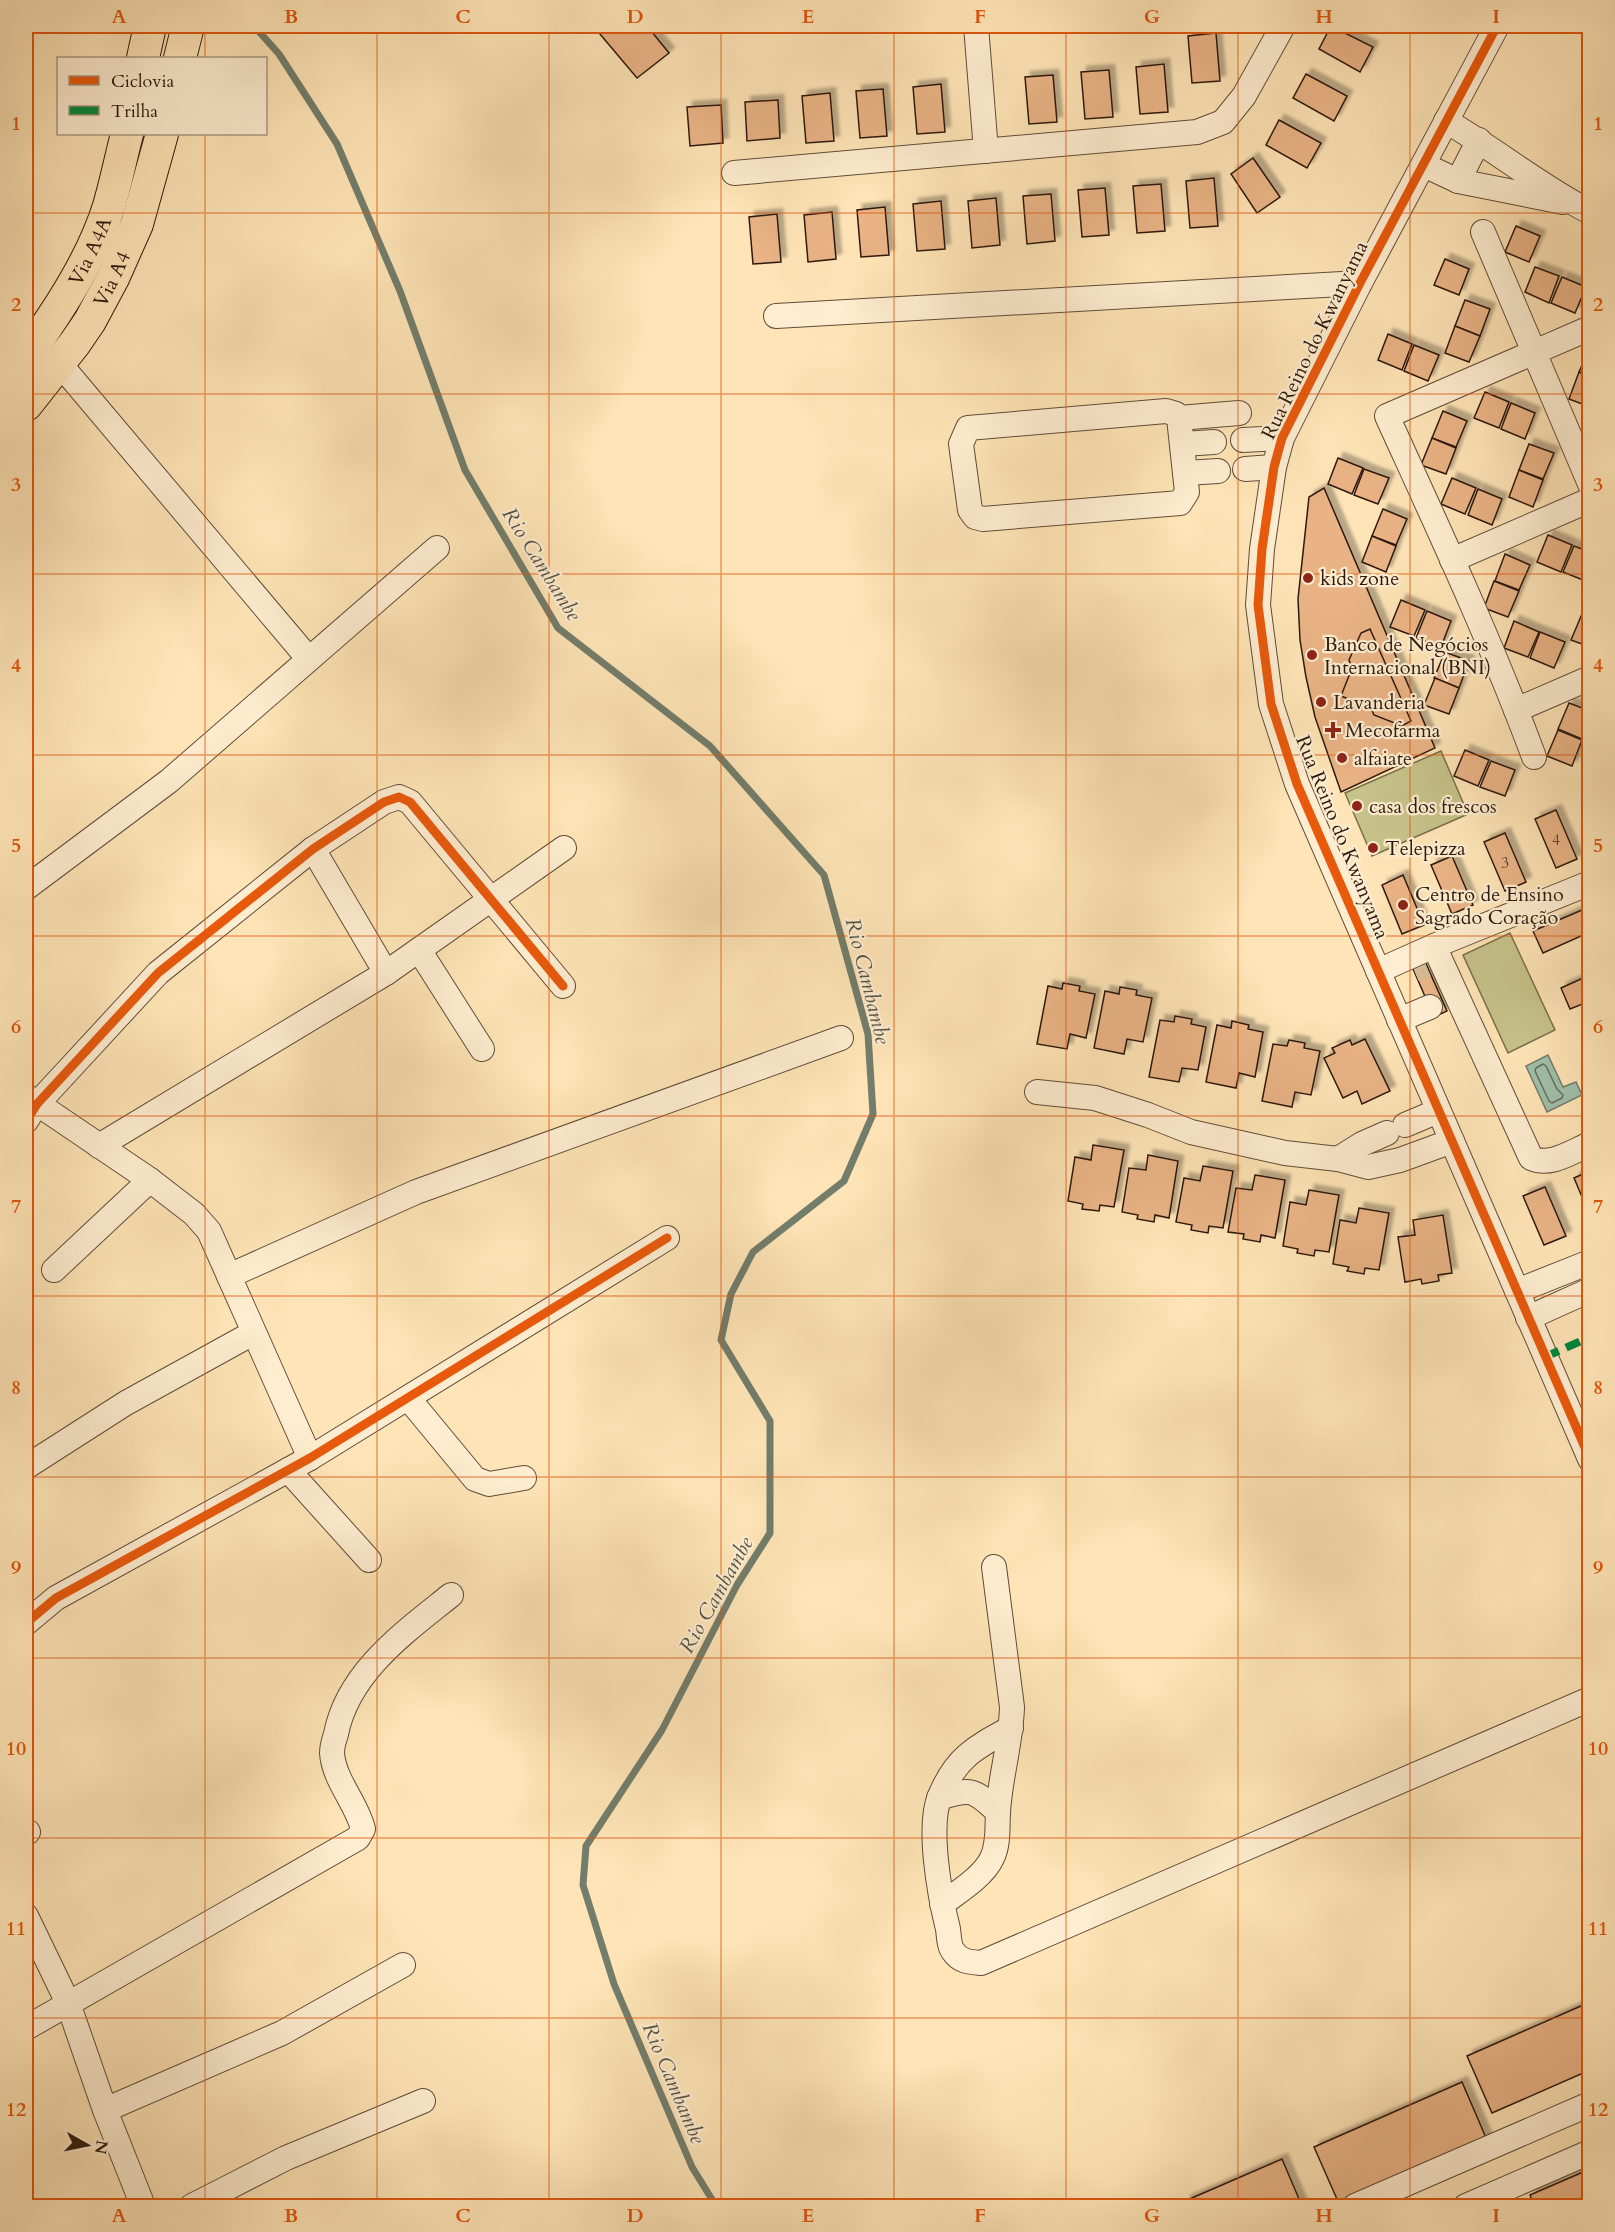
<svg xmlns="http://www.w3.org/2000/svg" width="1615" height="2232" font-family="Cardo,serif">
	<defs>
		<filter id="shadow"><feDropShadow dx="5.5" dy="-5.5" stdDeviation="1.5" flood-color="#0004"/></filter>
	</defs>
	<rect width="100%" height="100%" fill="#fee4b6"/>
	<filter id="stains"><feTurbulence type="fractalNoise" baseFrequency=".00333" numOctaves="4"/><feColorMatrix values="0 0 0 0 .2 0 0 0 0 .09 0 0 0 0 .02 0 0 0 .5 -.17"/></filter>
	<radialGradient id="worn" r=".72"><stop offset=".6" stop-color="#630" stop-opacity="0"/><stop offset="1" stop-color="#630" stop-opacity=".3"/></radialGradient>
	<g fill="#c6c289" stroke="#7a6e4b" stroke-width="1.5">
		<path d="M1441,751L1468,814L1372,856L1345,793Z"/>
		<path d="M1510,933L1555,1030L1508,1053L1463,955Z"/>
	</g>
	<path fill="#a0bfa9" stroke="#727d6b" stroke-width="1.5" d="M1548,1055L1563,1087L1576,1082L1582,1095L1547,1112L1526,1066Z"/>
	<g fill="none" stroke-linecap="round" stroke-linejoin="round">
		<path stroke="#666c5b" stroke-width="1.5" d="M1543,1064L1546,1066L1557,1089L1563,1095L1562,1098L1552,1103L1549,1101L1535,1071L1536,1068Z"/>
		<path stroke="#727d6b" stroke-width="7" d="M254,26L279,54L337,144L400,291L465,470L558,628L710,746L824,875L868,1034L873,1114L844,1181L753,1252L731,1294L721,1340L770,1421V1533L737,1585L662,1730L586,1846L583,1885L614,1984L692,2167L716,2206"/>
	</g>
	<g fill="#e9b385" stroke="#2d190d" stroke-width="1.5" filter="url(#shadow)">
		<path d="M610,26H647L669,53L637,78L600,34Z"/>
		<path d="M1331,26L1373,47L1360,72L1319,49Z"/>
		<path d="M1216,33L1220,81L1192,83L1188,36Z"/>
		<path d="M1164,64L1168,112L1140,114L1136,67Z"/>
		<path d="M1109,70L1113,117L1085,119L1081,72Z"/>
		<path d="M1306,74L1347,96L1334,121L1293,98Z"/>
		<path d="M1053,75L1057,122L1029,124L1025,77Z"/>
		<path d="M941,84L945,132L917,134L913,87Z"/>
		<path d="M883,89L887,136L860,138L856,91Z"/>
		<path d="M830,93L834,141L806,143L802,96Z"/>
		<path d="M778,100L780,138L747,141L745,102Z"/>
		<path d="M721,105L723,143L690,146L687,107Z"/>
		<path d="M1279,120L1321,143L1307,168L1266,145Z"/>
		<path d="M1253,158L1280,197L1257,213L1231,174Z"/>
		<path d="M1214,178L1218,226L1190,228L1186,181Z"/>
		<path d="M1161,184L1165,231L1137,233L1133,186Z"/>
		<path d="M1105,188L1109,235L1082,237L1078,190Z"/>
		<path d="M1051,194L1055,241L1027,244L1023,196Z"/>
		<path d="M996,198L1000,245L972,248L968,201Z"/>
		<path d="M941,201L945,249L917,251L913,204Z"/>
		<path d="M885,207L889,255L861,257L857,210Z"/>
		<path d="M832,212L836,259L808,262L804,215Z"/>
		<path d="M777,214L781,262L753,264L749,217Z"/>
		<path d="M1516,226L1540,236L1529,262L1505,252Z"/>
		<path d="M1445,259L1469,269L1459,295L1434,285Z"/>
		<path d="M1535,267L1559,276L1549,303L1525,292Z"/>
		<path d="M1562,277L1586,287L1575,313L1551,303Z"/>
		<path d="M1465,300L1490,309L1480,336L1455,326Z"/>
		<path d="M1455,326L1480,336L1469,362L1445,353Z"/>
		<path d="M1388,334L1412,344L1402,370L1378,360Z"/>
		<path d="M1414,345L1439,355L1428,381L1404,371Z"/>
		<path d="M1590,347V376L1579,372Z"/>
		<path d="M1579,372L1590,377V407L1569,399Z"/>
		<path d="M1485,392L1509,402L1499,428L1474,418Z"/>
		<path d="M1511,403L1535,413L1525,439L1501,429Z"/>
		<path d="M1443,411L1467,421L1456,447L1432,438Z"/>
		<path d="M1432,438L1456,448L1446,474L1421,465Z"/>
		<path d="M1529,444L1554,453L1543,479L1519,470Z"/>
		<path d="M1338,458L1363,468L1352,494L1328,484Z"/>
		<path d="M1364,469L1389,478L1378,504L1354,495Z"/>
		<path d="M1519,470L1543,480L1533,507L1509,497Z"/>
		<path d="M1452,478L1476,488L1465,514L1441,504Z"/>
		<path d="M1324,488L1435,748L1341,792L1315,717L1306,677L1300,640L1298,599L1309,497Z"/>
		<path d="M1478,489L1502,499L1492,525L1468,515Z"/>
		<path d="M1383,509L1407,519L1396,545L1372,536Z"/>
		<path d="M1548,535L1572,545L1561,572L1537,562Z"/>
		<path d="M1372,536L1396,546L1386,572L1362,562Z"/>
		<path d="M1574,546L1590,552V577L1588,582L1563,572Z"/>
		<path d="M1505,554L1530,565L1519,590L1495,581Z"/>
		<path d="M1494,581L1519,591L1508,617L1484,608Z"/>
		<path d="M1590,593V616L1582,613Z"/>
		<path d="M1401,600L1425,610L1414,636L1390,627Z"/>
		<path d="M1427,611L1451,621L1441,647L1416,638Z"/>
		<path d="M1582,614L1590,617V647L1571,640Z"/>
		<path d="M1514,621L1539,632L1528,657L1504,648Z"/>
		<path d="M1370,629L1411,721L1402,726L1374,715L1371,708L1341,696L1352,668L1349,660L1361,633Z"/>
		<path d="M1540,632L1565,642L1554,668L1530,658Z"/>
		<path d="M1445,652L1469,661L1459,688L1434,678Z"/>
		<path d="M1435,678L1459,688L1449,714L1424,705Z"/>
		<path d="M1569,703L1590,711V721L1582,739L1558,729Z"/>
		<path d="M1558,730L1582,740L1572,766L1547,756Z"/>
		<path d="M1465,750L1489,760L1478,786L1454,776Z"/>
		<path d="M1491,761L1515,770L1505,796L1480,787Z"/>
		<path d="M1556,810L1577,859L1556,868L1535,819Z"/>
		<path d="M1505,833L1526,882L1505,891L1484,842Z"/>
		<path d="M1452,856L1473,905L1452,914L1431,865Z"/>
		<path d="M1403,875L1424,925L1402,934L1382,885Z"/>
		<path d="M1582,910L1590,927V932L1543,953L1533,931Z"/>
		<path d="M1423,957L1447,1011L1434,1017L1410,962Z"/>
		<path d="M1590,975V1001L1570,1009L1561,988Z"/>
		<path d="M1063,983L1080,986L1079,991L1095,994L1086,1038L1070,1034L1067,1049L1037,1044L1048,986L1062,989Z"/>
		<path d="M1120,987L1137,990L1136,995L1152,998L1143,1042L1127,1039L1124,1054L1094,1048L1105,991L1119,994Z"/>
		<path d="M1175,1016L1192,1019L1191,1024L1206,1027L1198,1070L1182,1068L1179,1082L1149,1077L1160,1020L1174,1022Z"/>
		<path d="M1232,1021L1249,1025L1248,1029L1263,1032L1255,1077L1239,1073L1236,1088L1206,1082L1217,1025L1231,1028Z"/>
		<path d="M1365,1039L1390,1091L1362,1104L1357,1091L1343,1098L1324,1058L1335,1053L1332,1048L1350,1040L1352,1045Z"/>
		<path d="M1289,1040L1305,1043L1304,1048L1320,1051L1311,1095L1295,1092L1292,1107L1262,1101L1273,1044L1287,1046Z"/>
		<path d="M1093,1145L1124,1150L1114,1207L1100,1205L1099,1211L1082,1209L1083,1204L1068,1201L1075,1157L1091,1160Z"/>
		<path d="M1148,1155L1178,1161L1169,1218L1155,1215L1154,1222L1137,1219L1138,1215L1122,1212L1129,1168L1146,1170Z"/>
		<path d="M1203,1166L1233,1171L1223,1228L1209,1226L1208,1233L1191,1230L1192,1225L1176,1222L1184,1178L1200,1181Z"/>
		<path d="M1590,1171V1216L1574,1178Z"/>
		<path d="M1255,1175L1285,1180L1275,1238L1261,1235L1260,1242L1243,1239L1244,1234L1228,1232L1236,1188L1252,1190Z"/>
		<path d="M1545,1187L1566,1236L1544,1245L1523,1196Z"/>
		<path d="M1309,1190L1339,1195L1329,1252L1315,1250L1314,1256L1297,1253L1298,1249L1283,1246L1290,1202L1306,1205Z"/>
		<path d="M1359,1208L1389,1213L1379,1270L1365,1268L1364,1274L1347,1271L1349,1267L1333,1264L1340,1220L1356,1223Z"/>
		<path d="M1443,1215L1452,1273L1438,1275L1439,1281L1422,1284L1421,1279L1405,1282L1398,1237L1415,1235L1413,1220Z"/>
		<path d="M1590,2002V2070L1492,2113L1467,2056Z"/>
		<path d="M1462,2082L1487,2140L1340,2206L1314,2147Z"/>
		<path d="M1282,2159L1302,2206H1187L1185,2201Z"/>
		<path d="M1590,2169V2206H1534L1530,2195Z"/>
	</g>
	<g fill="none" stroke-linecap="round" stroke-linejoin="round">
		<path stroke="#d4bb94" stroke-width="24" stroke-dasharray="24 12" stroke-linecap="butt" d="M1414,970L1426,965"/>
		<defs>
			<g id="minor">
				<path d="M976,26L986,151"/>
				<path d="M1497,26L1360,283L1282,438L1274,467L1262,549L1258,605L1271,704L1297,784L1590,1459"/>
				<path d="M1446,121C1495,149 1539,186 1590,212"/>
				<path d="M1424,165L1458,181L1563,202"/>
				<path d="M734,173L1197,132L1223,122L1244,96L1283,26"/>
				<path d="M1458,181L1479,140"/>
				<path d="M1483,232L1590,484"/>
				<path d="M776,316L1360,283"/>
				<path d="M59,363L308,658"/>
				<path d="M1166,411L1176,414L1179,418L1187,492L1180,503L983,519L975,517L970,510L961,444L968,428Z"/>
				<path d="M1179,418L1239,413"/>
				<path d="M1243,440L1282,438"/>
				<path d="M1183,444L1214,442"/>
				<path d="M1245,469L1274,467"/>
				<path d="M1185,473L1218,471"/>
				<path d="M1452,560L1590,500"/>
				<path d="M1516,710L1590,678"/>
				<path d="M1534,757C1491,641 1438,528 1387,416L1590,328"/>
				<path d="M313,849L386,973"/>
				<path d="M26,888L169,781L437,548"/>
				<path d="M1434,946L1531,1158C1550,1167 1571,1152 1590,1144"/>
				<path d="M419,950L482,1049"/>
				<path d="M1378,971L1434,946L1590,883"/>
				<path d="M1399,1020L1430,1007"/>
				<path d="M1037,1092L1095,1098L1148,1115L1191,1132L1285,1153L1338,1159L1368,1167L1400,1160L1452,1141"/>
				<path d="M26,1096L150,1180L194,1214L209,1231L310,1458"/>
				<path d="M26,1121L37,1104L158,973L313,849L384,802L399,797L410,802L563,986"/>
				<path d="M1405,1125L1438,1111"/>
				<path d="M99,1146L386,973L564,848"/>
				<path d="M1338,1159L1362,1144L1387,1133"/>
				<path d="M54,1270L150,1180"/>
				<path d="M229,1276L416,1192L841,1038"/>
				<path d="M1517,1291L1590,1262"/>
				<path d="M1528,1318L1590,1290"/>
				<path d="M408,1398L475,1479L489,1484L524,1478"/>
				<path d="M26,1467L126,1403L253,1333"/>
				<path d="M288,1470L369,1560"/>
				<path d="M26,1623L56,1598L310,1458L667,1238"/>
				<path d="M1011,1728C976,1747 956,1757 940,1796C927,1826 940,1897 948,1929C949,1936 949,1946 953,1951C960,1962 970,1962 981,1963L1590,1699"/>
				<path d="M939,1798C972,1788 973,1789 998,1812"/>
				<path d="M26,1833L28,1832"/>
				<path d="M942,1904C958,1892 984,1876 992,1858C999,1844 997,1827 998,1812C1000,1777 1011,1743 1012,1707L994,1567"/>
				<path d="M26,1916L68,2003L105,2110L143,2206"/>
				<path d="M26,2028L358,1838L363,1829C357,1803 334,1781 332,1753C332,1747 334,1740 336,1734C348,1672 405,1632 451,1595"/>
				<path d="M105,2110L282,2033L403,1965"/>
				<path d="M192,2206L286,2158L423,2101"/>
				<path d="M1355,2206L1590,2104"/>
				<path d="M1466,2206L1590,2152"/>
			</g>
			<g id="major">
				<path d="M143,58L150,26"/>
				<path d="M180,58L188,26"/>
				<path id="s1" d="M26,356C58,311 92,260 109,206C116,182 121,157 127,134"/>
				<path id="s2" d="M26,405L75,343L90,321L113,278L137,224L162,134"/>
			</g>
		</defs>
		<use href="#minor" stroke="#614c37" stroke-width="26"/>
		<use href="#major" stroke="#2d190d" stroke-width="34"/>
		<use href="#minor" stroke="#feedd0" stroke-width="24"/>
		<use href="#major" stroke="#fee4b6" stroke-width="32"/>
		<path stroke="#00873e" stroke-width="8" stroke-dasharray="15 8" stroke-linecap="butt" d="M1545,1357L1590,1337"/>
		<defs>
			<g id="cycleway">
				<path d="M1497,26L1360,283L1282,438L1274,467L1262,549L1258,605L1271,704L1297,784L1590,1459"/>
				<path d="M26,1121L37,1104L158,973L313,849L384,802L399,797L410,802L563,986"/>
				<path d="M26,1623L56,1598L310,1458L667,1238"/>
			</g>
		</defs>
		<use href="#cycleway" stroke="#feedd0" stroke-width="13"/>
		<use href="#cycleway" stroke="#e8590c" stroke-width="9"/>
	</g>
	<path fill="none" stroke="#df560c" stroke-width="1.5" stroke-opacity="0.55" d="M205,26V58M377,26V2206M549,26V2206M721,26V2206M894,26V2206M1066,26V2206M1238,26V2206M1410,26V2206M205,134V2206M26,213H1590M26,394H1590M26,574H1590M26,755H1590M26,936H1590M26,1116H1590M26,1296H1590M26,1477H1590M26,1658H1590M26,1838H1590M26,2018H1590"/>
	<g fill="#8f2418" stroke="#feedd0" stroke-width="2">
		<circle cx="1308" cy="578" r="6"/>
		<circle cx="1312" cy="655" r="6"/>
		<circle cx="1321" cy="702" r="6"/>
		<path d="M1330 721h6v6h6v6h-6v6h-6v-6h-6v-6h6z"/>
		<circle cx="1342" cy="758" r="6"/>
		<circle cx="1357" cy="806" r="6"/>
		<circle cx="1373" cy="848" r="6"/>
		<circle cx="1403" cy="905" r="6"/>
	</g>
	<g text-anchor="middle" stroke-width="4.5" stroke-linejoin="round" paint-order="stroke">
		<g font-size="16" fill="#5c402b">
			<text x="1556" y="845">4</text>
			<text x="1505" y="868">3</text>
		</g>
		<g font-size="20" fill="#2d190d" stroke="#feedd0">
			<text dy="7" stroke="none"><textPath href="#s1" startOffset="123">Via A4A</textPath></text>
			<text dy="7" stroke="none"><textPath href="#s2" startOffset="153">Via A4</textPath></text>
			<text transform="translate(1314 340) rotate(-64)" y="7">Rua Reino do Kwanyama</text>
			<text transform="translate(1343 837) rotate(68)" y="7">Rua Reino do Kwanyama</text>
		</g>
		<g font-size="20" fill="#2d190d" stroke="#feedd0" text-anchor="start">
			<text x="1320" y="585">kids zone</text>
			<text x="1324" y="651">Banco de Negócios<tspan x="1324" dy="23">Internacional (BNI)</tspan></text>
			<text x="1333" y="709">Lavanderia</text>
			<text x="1345" y="737">Mecofarma</text>
			<text x="1354" y="765">alfaiate</text>
			<text x="1369" y="813">casa dos frescos</text>
			<text x="1385" y="855">Telepizza</text>
			<text x="1415" y="901">Centro de Ensino<tspan x="1415" dy="23">Sagrado Coração</tspan></text>
		</g>
		<g font-size="21" font-style="italic" fill="#555344" stroke="#feedd0">
			<text transform="translate(542 564) rotate(58)" y="7">Rio Cambambe</text>
			<text transform="translate(868 981) rotate(76)" y="7">Rio Cambambe</text>
			<text transform="translate(716 1595) rotate(-61)" y="7">Rio Cambambe</text>
			<text transform="translate(674 2083) rotate(67)" y="7">Rio Cambambe</text>
		</g>
	</g>
	<rect width="1615" height="2232" fill="none" stroke="#fee4b6" stroke-width="66"/>
	<rect x="57" y="57" width="210" height="78" fill="#feedd0" stroke="#aa9882" stroke-width="1.5"/>
	<rect x="69" y="76" width="30" height="9" fill="#e8590c" stroke="#aa9882" stroke-width="1.5"/>
	<text x="111" y="87" font-size="18" fill="#2d190d">Ciclovia</text>
	<rect x="69" y="106" width="30" height="9" fill="#00873e" stroke="#aa9882" stroke-width="1.5"/>
	<text x="111" y="117" font-size="18" fill="#2d190d">Trilha</text>
	<g transform="translate(87 2145) rotate(99)" stroke="#feedd0" stroke-width="4.5" paint-order="stroke">
	<path d="M0-4.5L10 22L0 15L-10 22Z" fill="#2d190d"/>
	<text y="-9" font-size="16" font-weight="bold" text-anchor="middle" fill="#2d190d">N</text>
	</g>
	<rect x="33" y="33" width="1549" height="2166" fill="none" stroke="#df560c" stroke-width="2"/>
	<g font-size="20" text-anchor="middle" font-weight="bold" fill="#df560c">
		<text x="119" y="23">A</text>
		<text x="291" y="23">B</text>
		<text x="463" y="23">C</text>
		<text x="635" y="23">D</text>
		<text x="808" y="23">E</text>
		<text x="980" y="23">F</text>
		<text x="1152" y="23">G</text>
		<text x="1324" y="23">H</text>
		<text x="1496" y="23">I</text>
		<text x="16" y="130">1</text>
		<text x="1598" y="130">1</text>
		<text x="16" y="311">2</text>
		<text x="1598" y="311">2</text>
		<text x="16" y="491">3</text>
		<text x="1598" y="491">3</text>
		<text x="16" y="672">4</text>
		<text x="1598" y="672">4</text>
		<text x="16" y="852">5</text>
		<text x="1598" y="852">5</text>
		<text x="16" y="1033">6</text>
		<text x="1598" y="1033">6</text>
		<text x="16" y="1213">7</text>
		<text x="1598" y="1213">7</text>
		<text x="16" y="1394">8</text>
		<text x="1598" y="1394">8</text>
		<text x="16" y="1574">9</text>
		<text x="1598" y="1574">9</text>
		<text x="16" y="1755">10</text>
		<text x="1598" y="1755">10</text>
		<text x="16" y="1935">11</text>
		<text x="1598" y="1935">11</text>
		<text x="16" y="2116">12</text>
		<text x="1598" y="2116">12</text>
		<text x="119" y="2222">A</text>
		<text x="291" y="2222">B</text>
		<text x="463" y="2222">C</text>
		<text x="635" y="2222">D</text>
		<text x="808" y="2222">E</text>
		<text x="980" y="2222">F</text>
		<text x="1152" y="2222">G</text>
		<text x="1324" y="2222">H</text>
		<text x="1496" y="2222">I</text>
	</g>
	<rect width="100%" height="100%" filter="url(#stains)"/>
	<rect width="100%" height="100%" fill="url(#worn)"/>
</svg>
